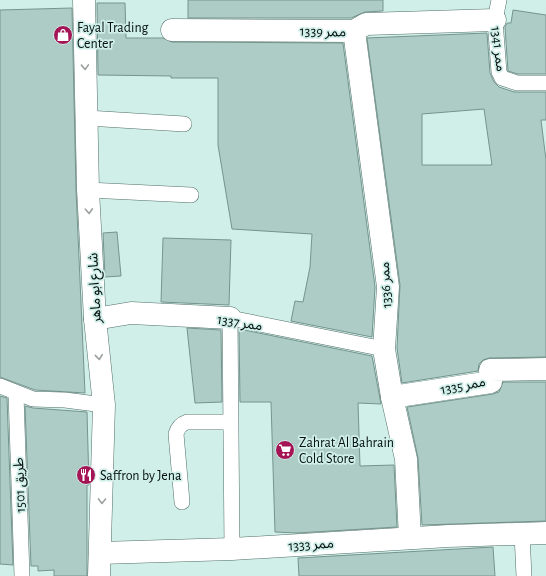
<svg xmlns="http://www.w3.org/2000/svg" width="546" height="576" font-family="'Alegreya Sans','Noto Sans Arabic',sans-serif">
	<rect width="100%" height="100%" fill="#cfefe8"/>
	<g fill="#adccc5" stroke="#76948d" fill-rule="evenodd">
		<path d="M188,0H383V11L365,12L351,18H188Z"/>
		<path d="M97,3H125L126,38H163L172,42L343,43L375,287L372,337L291,321L295,301L303,302L310,267L312,234L232,229L218,145V78H171V76L98,75Z"/>
		<path d="M72,8L76,190L85,393L35,390L0,377V10Z"/>
		<path d="M513,10L546,15V74H518L508,71L505,27L507,23H511Z"/>
		<path d="M487,33L490,73L494,82L499,87L514,92H546V120H541L546,160V357L489,358L483,360L479,364L478,371L402,383L397,348L400,285L367,38ZM484,109L492,165H422V114Z"/>
		<path d="M117,232L121,276L105,277L103,233Z"/>
		<path d="M163,238L231,240L229,305L161,302Z"/>
		<path d="M187,328L221,330L222,402L195,403Z"/>
		<path d="M239,329L372,356L381,404L358,403L360,466L394,465L397,527L297,533L275,532L271,402H240Z"/>
		<path d="M503,382H546V521L422,525L418,458L407,407L493,394L499,392Z"/>
		<path d="M0,396L7,398L13,565L0,564Z"/>
		<path d="M25,406L33,408L87,412L89,485H87V576H54V570L38,571V566H31Z"/>
		<path d="M493,547L495,576H299L298,558Z"/>
	</g>
	<g fill="none" stroke-linecap="round" stroke-linejoin="round">
		<defs>
			<g id="lane">
				<path d="M499,0L495,20L499,72L502,78L517,83H546"/>
				<path d="M87,118L184,124"/>
				<path d="M88,190L191,195"/>
				<path d="M0,386L33,399L65,400L104,405"/>
				<path d="M16,394L22,576"/>
				<path d="M182,502L176,434C178,427 181,424 187,422H230"/>
				<path d="M522,534L524,576"/>
				<path d="M232,549L230,318L384,349"/>
			</g>
			<g id="street">
				<path d="M84,0L88,190L95,319L104,405L99,576"/>
				<path d="M172,30L354,31L366,24L495,20"/>
				<path d="M354,31L388,287L384,349L392,397L406,459L410,538"/>
				<path d="M95,319L131,313L230,318"/>
				<path d="M392,397L491,382L490,370L546,369"/>
				<path d="M100,553L232,549L448,536L546,533"/>
			</g>
		</defs>
		<use href="#lane" stroke="#526f69" stroke-width="16"/>
		<use href="#street" stroke="#526f69" stroke-width="23"/>
		<use href="#lane" stroke="#fff" stroke-width="15"/>
		<use href="#street" stroke="#fff" stroke-width="22"/>
	</g>
	<defs><path id="oneway-chevron" d="M-2-3.5L2.5 0L-2 3.5" fill="none" stroke-width="1.6" stroke-linecap="round" stroke-linejoin="round"/></defs>
	<g stroke="#9b9f9e">
		<use href="#oneway-chevron" transform="translate(85 67) rotate(88)"/>
		<use href="#oneway-chevron" transform="translate(89 211) rotate(87)"/>
		<use href="#oneway-chevron" transform="translate(99 357) rotate(84)"/>
		<use href="#oneway-chevron" transform="translate(102 501) rotate(91)"/>
	</g>
	<defs>
		<symbol id="shop-disc" viewBox="-11 -11 22 22"><circle r="9.5" fill="#a51556" stroke="#cfefe8"/><path d="M-5-2.5h2.3a2.7 3.5 0 0 1 5.4 0H5L5.5 6h-11ZM-1.5-2.5h3a1.5 2.3 0 0 0-3 0Z" fill="#fff"/></symbol>
		<symbol id="supermarket-disc" viewBox="-11 -11 22 22"><circle r="9.5" fill="#a51556" stroke="#cfefe8"/><path d="M-6-5.5h2.5l.6 2H6L4.5 2H-2.5L-4.4-4H-6ZM-1.5 3.2a1.3 1.3 0 1 0 .1 0ZM3 3.2a1.3 1.3 0 1 0 .1 0Z" fill="#fff"/></symbol>
		<symbol id="restaurant-disc" viewBox="-11 -11 22 22"><circle r="9.5" fill="#a51556" stroke="#cfefe8"/><path d="M-5-6h1v4h1v-4h1v4h1v-4h1v5L-1.5 .5V6h-2V.5L-5-1ZM5-6V6H3V1.5H1.5Q1.5-4 5-6Z" fill="#fff"/></symbol>
	</defs>
	<g fill-rule="evenodd">
		<use href="#shop-disc" x="52" y="24" width="22" height="22"/>
		<use href="#supermarket-disc" x="274" y="439" width="22" height="22"/>
		<use href="#restaurant-disc" x="75" y="464" width="22" height="22"/>
	</g>
	<g text-anchor="middle" stroke-width="3.5" stroke-linejoin="round" paint-order="stroke">
		<g font-size="14" fill="#050f0d" stroke="#cfefe8" text-anchor="start">
			<text x="77" y="32">Fayal Trading<tspan x="77" dy="16">Center</tspan></text>
			<text x="299" y="447">Zahrat Al Bahrain<tspan x="299" dy="16">Cold Store</tspan></text>
			<text x="100" y="480">Saffron by Jena</text>
		</g>
		<g font-size="14" fill="#050f0d" stroke="#cfefe8">
			<text transform="translate(323 31) rotate(1)" y="5">ممر 1339</text>
			<text transform="translate(499 49) rotate(83)" y="5">ممر 1341</text>
			<text transform="translate(385 285) rotate(-93)" y="5">ممر 1336</text>
			<text transform="translate(94 288) rotate(-93)" y="5">شارع ابو ماهر</text>
			<text transform="translate(240 322) rotate(9)" y="5">ممر 1337</text>
			<text transform="translate(463 385) rotate(-11)" y="5">ممر 1335</text>
			<text transform="translate(19 485) rotate(-92)" y="5">طريق 1501</text>
			<text transform="translate(311 544) rotate(-4)" y="5">ممر 1333</text>
		</g>
	</g>
</svg>
